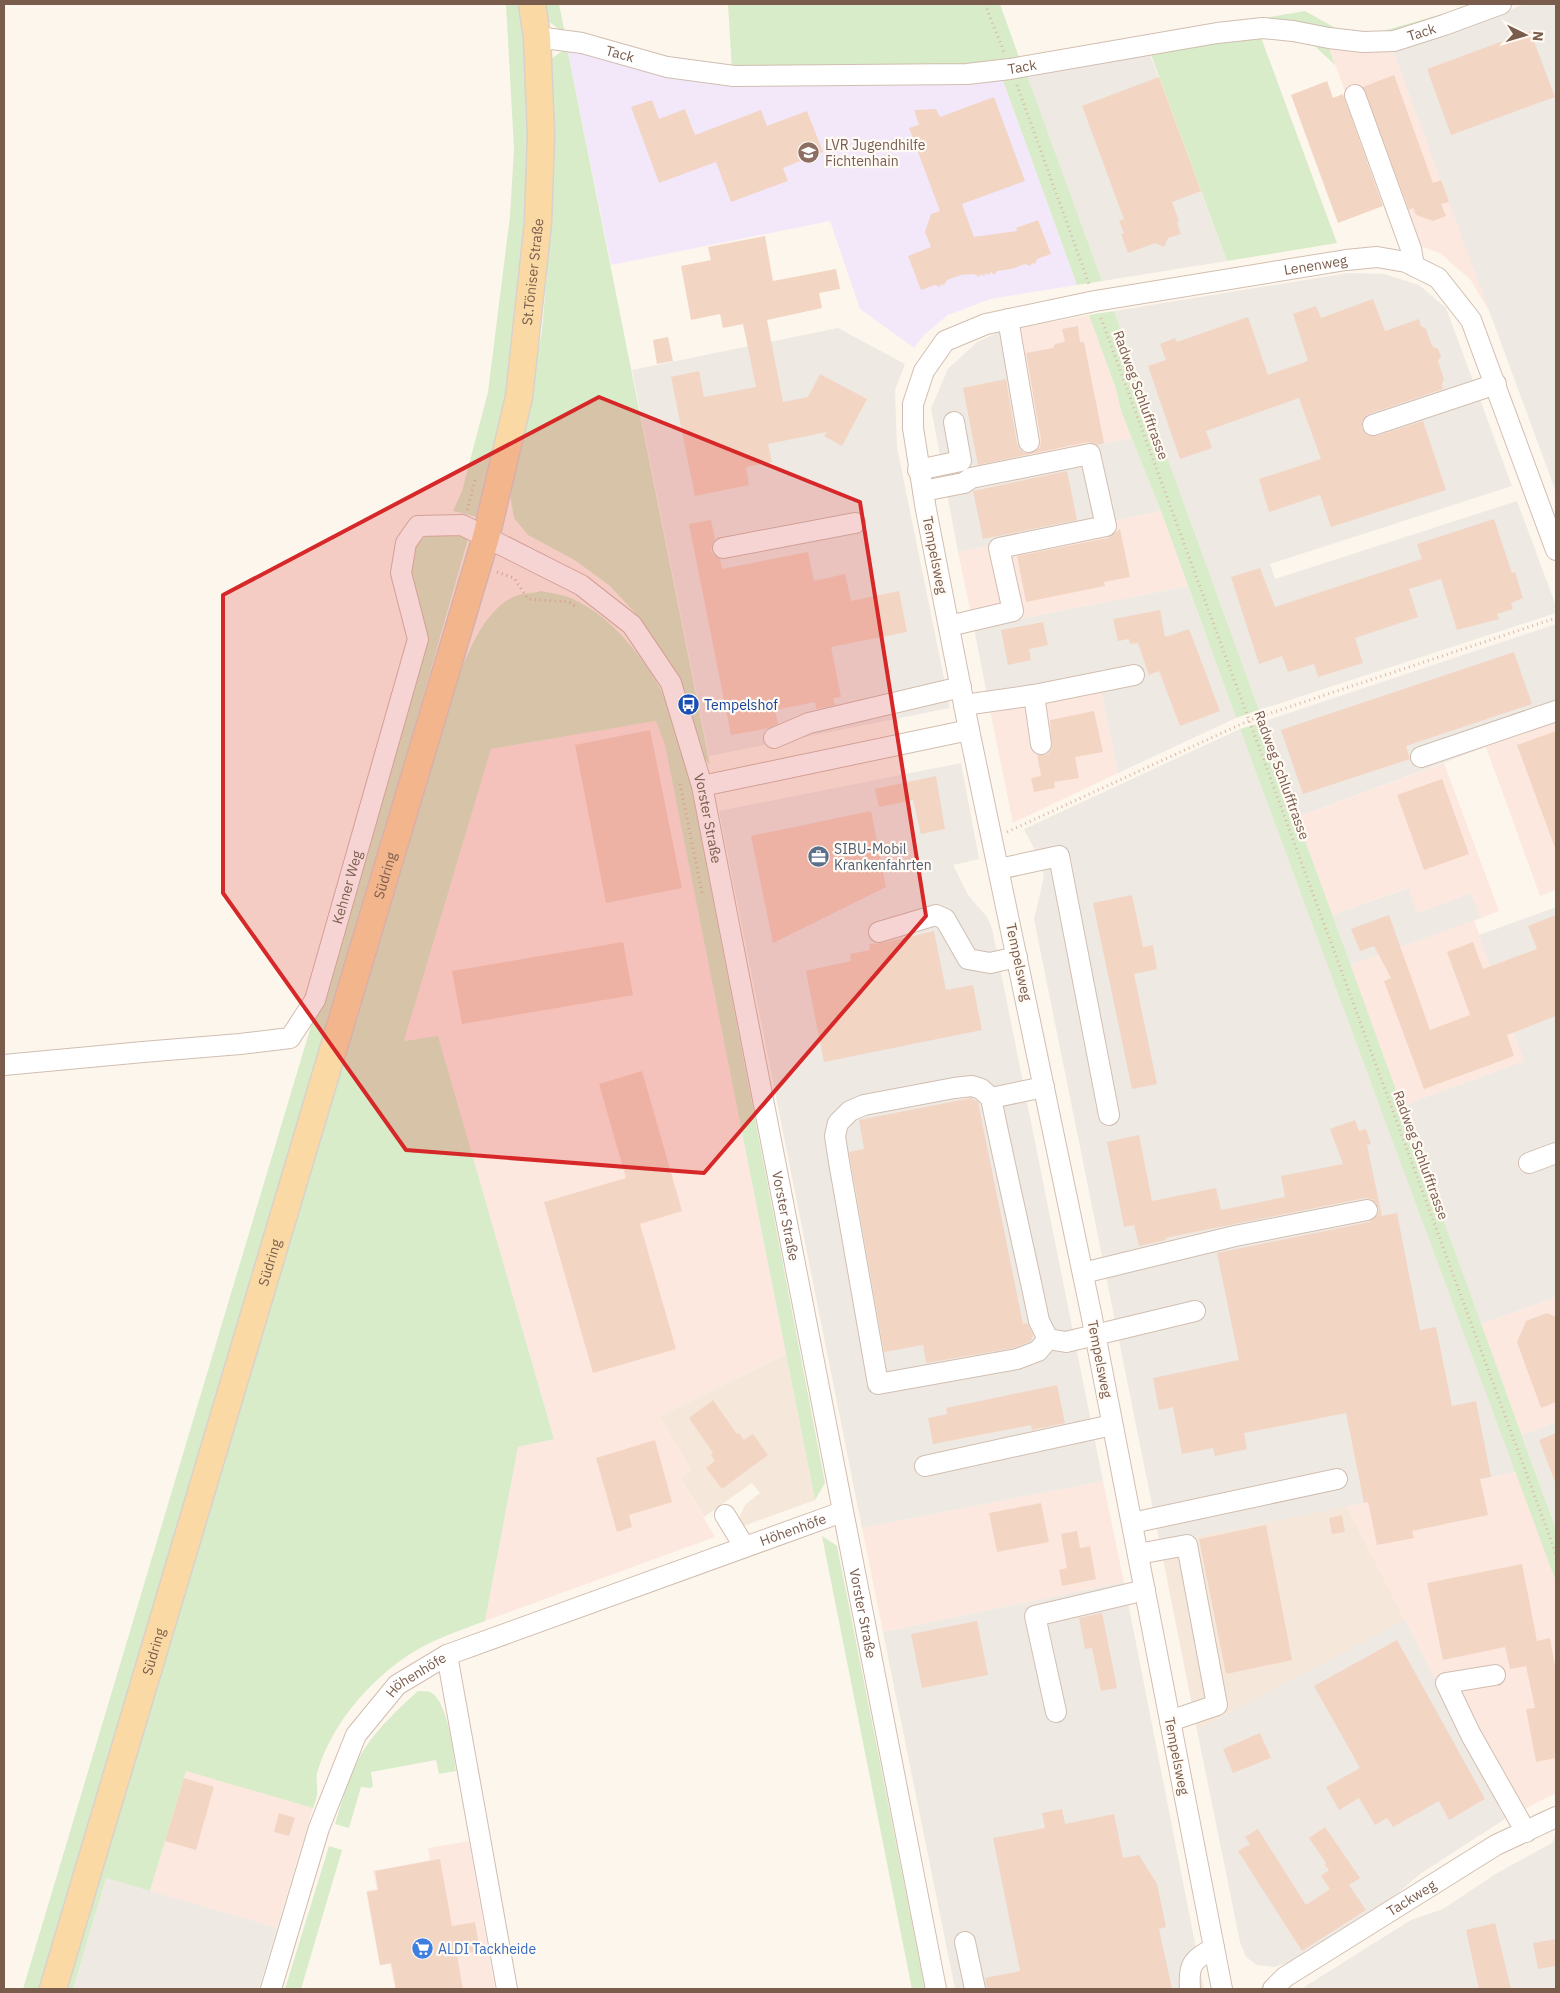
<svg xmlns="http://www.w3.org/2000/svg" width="1560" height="1993" font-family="'IBM Plex Sans',sans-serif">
	<rect width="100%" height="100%" fill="#fdf6ec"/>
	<g fill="#f5e8da">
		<path d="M786,1354L815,1500L741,1527L739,1518L745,1505L760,1493L752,1483L704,1517L680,1477L691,1470L659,1417Z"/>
		<path d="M1347,1506L1405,1620L1197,1730L1160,1544Z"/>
	</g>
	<g fill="#fde8e0">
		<path d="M1327,42L1392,48L1491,314L1470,279L1440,253L1399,239Z"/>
		<path d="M1089,315L1116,389L1121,411L1132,438L1026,460L1001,331Z"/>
		<path d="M1161,511L1188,586L974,628L958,552Z"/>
		<path d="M1100,687L1118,773L1013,823L990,710Z"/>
		<path d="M656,721L665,745L786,1354L660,1417L691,1470L680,1477L715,1537L485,1621L518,1447L554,1439L438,1037L404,1041L491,749Z"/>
		<path d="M1556,721V890L1540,896L1486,747Z"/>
		<path d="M1444,763L1499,911L1481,918L1471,893L1417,913L1407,888L1332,915L1297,817Z"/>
		<path d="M1474,920L1524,1061L1402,1106L1350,965Z"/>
		<path d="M1556,1297V1422L1522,1435L1481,1324Z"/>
		<path d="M1516,1472L1556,1582V1793L1505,1819L1347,1506Z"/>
		<path d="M1103,1481L1124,1582L883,1632L862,1528Z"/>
		<path d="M186,1770L313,1808L277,1928L150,1891Z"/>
		<path d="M469,1841L495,1989H395L390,1964L380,1966L366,1891L377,1889L373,1871L430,1860L428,1848Z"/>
	</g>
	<g fill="#efe9e4">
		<path d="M1524,4H1556V492L1392,48L1490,19Z"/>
		<path d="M1149,52L1227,261L1102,281L1025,73Z"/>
		<path d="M1348,273L1384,274L1419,285L1446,308L1512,486L1270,564L1275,579L1517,501L1556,606V613L1259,710L1114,311Z"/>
		<path d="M838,328L905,364L895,390L897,447L950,708L709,756L632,370Z"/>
		<path d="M1001,331L1026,459L1132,438L1161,511L958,552L931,408L948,369L977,342Z"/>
		<path d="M1188,586L1236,718L1118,773L1097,672L987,695L974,628Z"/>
		<path d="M1556,624V721L1297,817L1262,722Z"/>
		<path d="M1240,729L1516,1472L1160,1544L1034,919L1044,877L1040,860L1024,829Z"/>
		<path d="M961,763L979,859L953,865L968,895L987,917L992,928L1103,1481L862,1528L719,811Z"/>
		<path d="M1408,888L1417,913L1471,893L1481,918L1350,965L1332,915Z"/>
		<path d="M1556,907V1297L1481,1324L1402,1106L1524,1061L1479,935Z"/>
		<path d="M1556,1422V1529L1522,1435Z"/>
		<path d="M1124,1582L1204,1989H955L883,1632Z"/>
		<path d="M1405,1620L1505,1819L1420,1874L1396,1895L1287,1963L1274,1967L1257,1965L1246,1957L1240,1942L1197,1730Z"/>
		<path d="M1556,1833V1989H1301L1411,1920L1443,1909L1497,1873L1552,1843Z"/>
		<path d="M106,1878L277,1928L259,1989H73Z"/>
	</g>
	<path fill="#f3e8fa" d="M567,48L659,71L1001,75L1077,285L990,299L948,315L925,334L914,348L860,309L830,221L611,265Z"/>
	<g fill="#d8ecc9">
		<path d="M506,4H523L531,157L521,291L505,400L477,517L453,511L462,491L488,392L510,216L514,149Z"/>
		<path d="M541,4H559L565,34L543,17Z"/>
		<path d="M728,4H1000L1020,60L1305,11L1355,39L1477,4L1458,15L1430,26L1388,35L1355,39L1293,25L1258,24L1021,61L987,65L732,71Z"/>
		<path d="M1259,32L1337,243L1227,261L1150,52L1026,73L1102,281L1077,285L1001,75Z"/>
		<path d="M1303,35L1327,42L1335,65Z"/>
		<path d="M567,48L710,765L704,758L686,699L660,648L638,616L610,586L576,561L528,535L514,518L510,495L542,331L551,225V59Z"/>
		<path d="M1114,311L1259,710L1236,718L1161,511L1121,411L1116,389L1089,315Z"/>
		<path d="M446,531L468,539L324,1045L42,1989H23L372,822L426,637L423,616L407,570L412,547L430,533Z"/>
		<path d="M541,591C550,593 562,594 571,598C613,616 652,666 669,707C679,731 684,759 691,785L825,1483L815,1500L665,745L656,721L491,749L404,1041L438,1036L554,1439L518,1447L485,1621C461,1630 437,1638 415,1651C372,1677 333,1722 318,1770C315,1777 318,1786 317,1793C317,1798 315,1803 313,1808L186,1771L150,1891L106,1878L73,1989H63L444,719C456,683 477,609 518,595C525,593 534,593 541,591Z"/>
		<path d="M1262,722L1556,1529V1582L1240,729Z"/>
		<path d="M822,1536L837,1546L925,1989H912Z"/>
		<path d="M418,1691C422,1691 427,1691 430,1692C448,1700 453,1753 456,1771L439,1774L436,1760L371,1772L373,1786L371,1788L361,1787L349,1828L335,1824C343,1798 350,1770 365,1748C380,1726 399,1708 418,1691Z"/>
		<path d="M329,1846L342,1850L301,1989H285Z"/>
	</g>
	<g fill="#f3d5c3">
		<path d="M1530,31L1555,97L1451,135L1427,69Z"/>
		<path d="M1394,75L1433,183L1441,180L1449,202L1441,204L1446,216L1433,221L1416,215L1413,208L1409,210L1363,87Z"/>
		<path d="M1159,77L1201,191L1172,202L1179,221L1177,222L1181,234L1168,238L1164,247L1155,243L1128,253L1121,234L1124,233L1119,221L1124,219L1082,106Z"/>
		<path d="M1327,81L1333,98L1343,94L1383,206L1338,223L1291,95Z"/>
		<path d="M994,97L1025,181L962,204L974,237L1017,231L1016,228L1038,220L1051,254L1037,259L1035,264L1032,263L1030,266L1025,264L1011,269L997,271L994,275L991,272L989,275L986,273L984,276L981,274L979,277L974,274L961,275L947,280L944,285L941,284L940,287L935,285L921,290L908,256L931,247L925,232L931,214L940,211L909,128L919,125L914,110L936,109L940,117Z"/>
		<path d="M652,100L659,119L685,109L695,135L761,110L767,126L807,111L823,152L783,168L788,181L731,202L716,162L659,183L631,107Z"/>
		<path d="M765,236L773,281L836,269L840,289L819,293L822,308L767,320L783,402L808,397L820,374L867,399L842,446L824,436L827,432L768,444L772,462L746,467L749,485L695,496L671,377L699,371L704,397L756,387L743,324L723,328L720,314L691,320L681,266L711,260L708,247Z"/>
		<path d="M1373,299L1385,331L1419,319L1421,326L1426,329L1432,346L1438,349L1441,356L1438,361L1444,379L1442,384L1443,389L1369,414L1362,422V429L1366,434L1376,436L1423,421L1446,490L1331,527L1320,495L1269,512L1259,479L1321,459L1299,398L1206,431L1212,448L1180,459L1148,366L1166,360L1160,344L1175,338L1177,342L1248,317L1268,375L1308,361L1293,314L1316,306L1321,318Z"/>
		<path d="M1078,326L1080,342H1084L1104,443L1097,445L1088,442L978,465L963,388L1006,379L1017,444L1020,450L1025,453L1036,451L1040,447L1041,440L1026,353L1053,348L1055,344L1065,342L1062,329Z"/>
		<path d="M668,337L673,361L657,364L653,340Z"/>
		<path d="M1067,471L1077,520L983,539L973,491Z"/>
		<path d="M1494,519L1512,573L1515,572L1523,598L1511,603L1513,609L1497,614L1499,619L1457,630L1441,579L1409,589L1418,617L1355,638L1363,663L1318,677L1314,664L1288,672L1282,656L1259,664L1231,577L1260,568L1275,607L1422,559L1417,544Z"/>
		<path d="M711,520L715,539L712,545L711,551L714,556L720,559L722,569L808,552L814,581L845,574L851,601L899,591L907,632L831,647L841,697L833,698L835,705L816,709L815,702L775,710L778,724L769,728L731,735L689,524Z"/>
		<path d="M1120,529L1130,577L1104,582L1105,586L1026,602L1017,556L1108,538Z"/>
		<path d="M1160,610L1165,637L1189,629L1220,711L1180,726L1159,671L1149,675L1138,643L1130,644L1129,639L1118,641L1113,619Z"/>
		<path d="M1043,622L1048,645L1029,649L1031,660L1008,665L1001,630Z"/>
		<path d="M1514,652L1532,704L1406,746L1410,759L1303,794L1281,730Z"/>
		<path d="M1094,711L1103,752L1075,757L1079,778L1054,782L1055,788L1034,792L1031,778L1041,776L1037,755L1048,754L1052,748L1050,720Z"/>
		<path d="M650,730L682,888L606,903L575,745Z"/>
		<path d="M1556,731V848H1555L1517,745Z"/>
		<path d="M936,776L945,829L921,834L913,800L879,807L875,789Z"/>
		<path d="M1442,779L1469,854L1424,870L1397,795Z"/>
		<path d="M871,811L886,887L773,943L751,836Z"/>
		<path d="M1132,895L1143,947L1153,945L1157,969L1134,974L1157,1084L1132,1089L1093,903Z"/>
		<path d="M1389,915L1430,1030L1470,1015L1447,952L1473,942L1483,969L1537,949L1528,926L1556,915V1016L1507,1035L1514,1056L1424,1089L1384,981L1391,978L1374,946L1360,951L1351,929Z"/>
		<path d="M934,931L946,990L973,985L982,1030L824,1062L806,971L851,961L850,954L870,950L869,944L882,943Z"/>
		<path d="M623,942L633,995L462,1024L452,971Z"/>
		<path d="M642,1071L682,1211L640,1224L676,1349L593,1373L544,1202L626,1178L599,1084Z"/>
		<path d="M971,1098L978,1102L1023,1324L1027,1323L1033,1335L1031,1341L1014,1348L926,1363L923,1345L884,1352L849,1152L864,1149L859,1120Z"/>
		<path d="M1355,1120L1359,1131L1366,1129L1371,1144L1367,1145L1382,1216L1397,1213L1420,1330L1436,1327L1452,1406L1476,1401L1491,1477L1480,1479L1488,1515L1412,1531L1414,1538L1377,1545L1368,1502L1364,1503L1346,1413L1244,1433L1247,1449L1215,1456L1213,1448L1182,1454L1173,1407L1159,1410L1153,1378L1239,1360L1217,1253L1369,1222L1374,1219L1378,1214L1379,1208L1376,1203L1371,1199L1365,1198L1165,1238L1166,1240L1139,1246L1134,1225L1124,1227L1107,1142L1139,1135L1152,1201L1216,1188L1221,1210L1285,1197L1281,1176L1343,1164L1330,1129Z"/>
		<path d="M1547,1313L1556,1317V1402L1541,1408L1517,1342L1526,1321Z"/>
		<path d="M1057,1385L1065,1423L1032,1430L1031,1425L933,1444L928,1418L947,1414L946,1408Z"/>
		<path d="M713,1400L737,1434L739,1433L744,1440L753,1434L768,1455L722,1489L706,1468L715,1461L711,1455L713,1453L689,1418Z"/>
		<path d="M1556,1433V1482H1555L1539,1440Z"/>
		<path d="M655,1440L672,1502L629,1515L632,1527L617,1532L596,1458Z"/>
		<path d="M1041,1503L1049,1542L997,1552L989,1513Z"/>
		<path d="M1342,1515L1345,1532L1332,1534L1329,1518Z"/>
		<path d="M1266,1525L1292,1660L1226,1674L1199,1539Z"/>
		<path d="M1077,1531L1080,1548L1090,1546L1096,1579L1062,1586L1059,1570L1067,1568L1061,1534Z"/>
		<path d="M1522,1564L1537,1641L1550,1638L1556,1671V1758L1536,1762L1526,1709L1535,1708L1526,1666L1510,1669L1505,1647L1443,1660L1427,1583Z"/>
		<path d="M1102,1613L1117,1688L1101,1691L1092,1648L1085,1649L1079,1618Z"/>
		<path d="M977,1621L988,1675L922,1688L911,1634Z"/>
		<path d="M1397,1640L1485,1799L1449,1820L1439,1801L1393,1827L1387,1818L1375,1825L1359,1798L1339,1810L1326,1787L1360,1768L1314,1686Z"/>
		<path d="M1260,1733L1271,1758L1233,1773L1223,1749Z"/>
		<path d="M184,1778L214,1787L196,1850L165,1841Z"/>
		<path d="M1062,1809L1065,1824L1114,1814L1123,1858L1139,1855L1157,1884L1166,1927L1159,1929L1172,1989H987L985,1978L1020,1971L993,1838L1045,1828L1042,1813Z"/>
		<path d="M279,1813L295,1818L289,1836L274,1832Z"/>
		<path d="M1325,1827L1360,1878L1349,1885L1366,1910L1302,1951L1238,1851L1250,1844L1245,1837L1258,1829L1306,1905L1330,1889L1321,1876L1329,1870L1324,1864L1326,1863L1309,1838Z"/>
		<path d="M440,1859L452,1926L475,1922L480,1951L457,1955L463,1989H396L391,1963L380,1965L367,1892L378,1890L375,1871Z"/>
		<path d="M1495,1923L1511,1989H1479L1466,1930Z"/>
		<path d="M1556,1939V1966L1538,1969L1533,1943Z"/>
	</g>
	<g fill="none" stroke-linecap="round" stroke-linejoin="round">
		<defs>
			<g id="minor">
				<path id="s1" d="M537,37L582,43L667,67L734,76L967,74L1010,69L1217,33L1263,28L1293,31L1329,38L1363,42L1394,41L1444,25L1501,4"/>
				<path d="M1355,95L1411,249L1414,266"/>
				<path d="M1008,319L1029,442"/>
				<path d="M1373,425L1496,384"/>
				<path d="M918,470L961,461L954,422"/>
				<path d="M923,491L964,483L971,478L1090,454L1106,526L999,548L1013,611L949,626"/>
				<path d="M723,548L855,523"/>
				<path d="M1034,695L1134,675"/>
				<path d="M964,705L1034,695L1041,744"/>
				<path d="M774,738L809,723L961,687"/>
				<path d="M1421,757L1556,711"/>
				<path d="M702,786L969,730"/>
				<path d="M999,869L1059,856L1109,1115"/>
				<path d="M879,932L936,915L945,919L968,959L990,963L1017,957"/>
				<path id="s2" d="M4,1065L143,1052L240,1044L290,1038L315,1000L418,639L401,573L406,543L418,526L462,525L581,585L632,625L671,683L702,786L936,1989"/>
				<path d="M1044,1087L991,1098C1006,1173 1024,1247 1039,1321L1048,1339L1066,1342L1195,1311"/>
				<path d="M991,1098L981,1089L972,1086L954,1088L864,1105L850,1111L838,1123L835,1136L839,1162L878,1384L1017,1359L1038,1351L1048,1339"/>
				<path d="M1529,1163L1556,1153"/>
				<path d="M1083,1273L1235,1236L1367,1210"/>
				<path d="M925,1466L1112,1425"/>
				<path d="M725,1515L744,1546"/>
				<path d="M1132,1523L1337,1479"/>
				<path d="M1138,1554L1187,1545L1217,1705L1170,1721"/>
				<path d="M447,1655L507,1989"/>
				<path d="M1495,1675L1446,1683L1471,1735L1526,1832"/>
				<path d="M1056,1712L1035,1616L1145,1590"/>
				<path d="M965,1942L975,1989"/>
				<path id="s3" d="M271,1989L319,1828L356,1735L397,1685L447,1655L842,1512"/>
				<path d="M1190,1989C1188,1963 1193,1960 1214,1948"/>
				<path id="s4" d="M1222,1989L1091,1313L969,730L926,510L913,428V404L924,371L945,341L986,324L1095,301L1346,260L1377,257L1406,262L1438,278L1471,320L1556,550"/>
				<path id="s5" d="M1273,1989L1285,1977L1496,1845L1556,1817"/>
			</g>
			<g id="major">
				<path id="s6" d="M53,1989L486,537L519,397L538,223L541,135L537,37L532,4"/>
			</g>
		</defs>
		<use href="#minor" stroke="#d1beb0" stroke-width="22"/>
		<use href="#major" stroke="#dad1cd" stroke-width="29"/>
		<g stroke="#d9b8a5" stroke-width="3" stroke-dasharray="1 4" stroke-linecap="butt">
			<path d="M985,4L1004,52"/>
			<path d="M1017,85L1089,284"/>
			<path d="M1101,318L1556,1554"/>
			<path d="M467,510L476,477"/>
			<path d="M497,572L514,578L528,599L569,602L575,606"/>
			<path d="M680,784L702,893"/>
			<path d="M1007,832L1250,720L1556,618"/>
		</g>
		<use href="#minor" stroke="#fff" stroke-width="20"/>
		<use href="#major" stroke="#fbd9a5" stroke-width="26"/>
	</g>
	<path fill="#d62828" fill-opacity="0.2" stroke="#d62828" stroke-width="4" stroke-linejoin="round" d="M599,397L860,502L926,916L704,1173L406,1150L223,893V595Z"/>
	<defs>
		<symbol id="school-disc" viewBox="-11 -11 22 22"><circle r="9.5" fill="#8d6e63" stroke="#fffaf3"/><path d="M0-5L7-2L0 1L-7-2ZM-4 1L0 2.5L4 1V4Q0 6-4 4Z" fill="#fff"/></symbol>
		<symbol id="bus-disc" viewBox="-11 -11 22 22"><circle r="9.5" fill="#1a4fb4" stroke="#fffaf3"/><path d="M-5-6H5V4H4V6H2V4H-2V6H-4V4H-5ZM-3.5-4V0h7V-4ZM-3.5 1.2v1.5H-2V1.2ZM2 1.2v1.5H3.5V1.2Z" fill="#fff"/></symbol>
		<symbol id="office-disc" viewBox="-11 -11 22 22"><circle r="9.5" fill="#5c6f8a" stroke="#fffaf3"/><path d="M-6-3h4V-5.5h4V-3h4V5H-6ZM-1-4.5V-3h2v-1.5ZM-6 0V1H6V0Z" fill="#fff"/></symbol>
		<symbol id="supermarket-disc" viewBox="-11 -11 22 22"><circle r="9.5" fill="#3f7fe0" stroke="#fffaf3"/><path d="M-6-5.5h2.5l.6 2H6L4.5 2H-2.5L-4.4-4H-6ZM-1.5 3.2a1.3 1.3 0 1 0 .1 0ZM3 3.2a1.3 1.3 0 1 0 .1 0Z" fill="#fff"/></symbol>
	</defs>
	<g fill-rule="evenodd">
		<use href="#school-disc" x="796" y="140" width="25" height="25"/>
		<use href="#bus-disc" x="676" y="692" width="25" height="25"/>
		<use href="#office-disc" x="806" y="844" width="25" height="25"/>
		<use href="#supermarket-disc" x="410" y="1936" width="25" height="25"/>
	</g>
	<g text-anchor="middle" stroke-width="4.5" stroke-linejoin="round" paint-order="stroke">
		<g font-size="14" fill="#7a5c4d" stroke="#fffaf3">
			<text dy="5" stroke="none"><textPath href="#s1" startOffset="895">Tack</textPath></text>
			<text dy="5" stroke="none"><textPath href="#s1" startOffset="85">Tack</textPath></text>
			<text dy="5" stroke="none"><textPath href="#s1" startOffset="490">Tack</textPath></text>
			<text dy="5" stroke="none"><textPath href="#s4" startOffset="2066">Lenenweg</textPath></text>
			<text dy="5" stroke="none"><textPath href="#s6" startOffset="1785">St.Töniser Straße</textPath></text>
			<text transform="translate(1141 395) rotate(70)" y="5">Radweg Schlufftrasse</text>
			<text transform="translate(935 555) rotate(79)" y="5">Tempelsweg</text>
			<text transform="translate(1282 775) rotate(70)" y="5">Radweg Schlufftrasse</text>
			<text dy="5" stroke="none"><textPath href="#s2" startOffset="1280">Vorster Straße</textPath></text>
			<text dy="5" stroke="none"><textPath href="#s6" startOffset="1162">Südring</textPath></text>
			<text dy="5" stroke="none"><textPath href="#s2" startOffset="450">Kehner Weg</textPath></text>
			<text transform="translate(1019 962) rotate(78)" y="5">Tempelsweg</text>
			<text transform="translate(1421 1155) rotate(70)" y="5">Radweg Schlufftrasse</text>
			<text dy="5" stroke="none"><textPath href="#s2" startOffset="1685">Vorster Straße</textPath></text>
			<text dy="5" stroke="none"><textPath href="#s6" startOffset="758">Südring</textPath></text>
			<text transform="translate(1100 1359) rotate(79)" y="5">Tempelsweg</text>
			<text dy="5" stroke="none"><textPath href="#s3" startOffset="759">Höhenhöfe</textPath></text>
			<text dy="5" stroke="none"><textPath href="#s2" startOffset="2090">Vorster Straße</textPath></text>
			<text dy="5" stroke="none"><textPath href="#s6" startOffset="352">Südring</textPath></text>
			<text dy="5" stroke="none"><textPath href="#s3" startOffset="354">Höhenhöfe</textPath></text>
			<text transform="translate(1177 1756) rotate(79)" y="5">Tempelsweg</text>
			<text dy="5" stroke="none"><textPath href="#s5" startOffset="166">Tackweg</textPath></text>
		</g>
		<g font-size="14" fill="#785e54" stroke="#fffaf3" text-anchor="start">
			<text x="825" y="150">LVR Jugendhilfe<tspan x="825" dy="16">Fichtenhain</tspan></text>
		</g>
		<g font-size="14" fill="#164399" stroke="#fffaf3" text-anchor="start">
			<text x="704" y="710">Tempelshof</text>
		</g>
		<g font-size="14" fill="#4e5e75" stroke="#fffaf3" text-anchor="start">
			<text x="834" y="854">SIBU-Mobil<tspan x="834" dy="16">Krankenfahrten</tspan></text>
		</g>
		<g font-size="14" fill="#366cbe" stroke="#fffaf3" text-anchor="start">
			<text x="438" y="1954">ALDI Tackheide</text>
		</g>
	</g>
	<rect width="1560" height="1993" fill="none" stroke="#7a5c4d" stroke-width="10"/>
	<g transform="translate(1525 35) rotate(95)" stroke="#fffaf3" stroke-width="4" paint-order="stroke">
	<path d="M0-4L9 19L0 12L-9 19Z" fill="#7a5c4d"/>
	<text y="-8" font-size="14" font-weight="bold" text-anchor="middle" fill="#7a5c4d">N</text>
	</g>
</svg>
